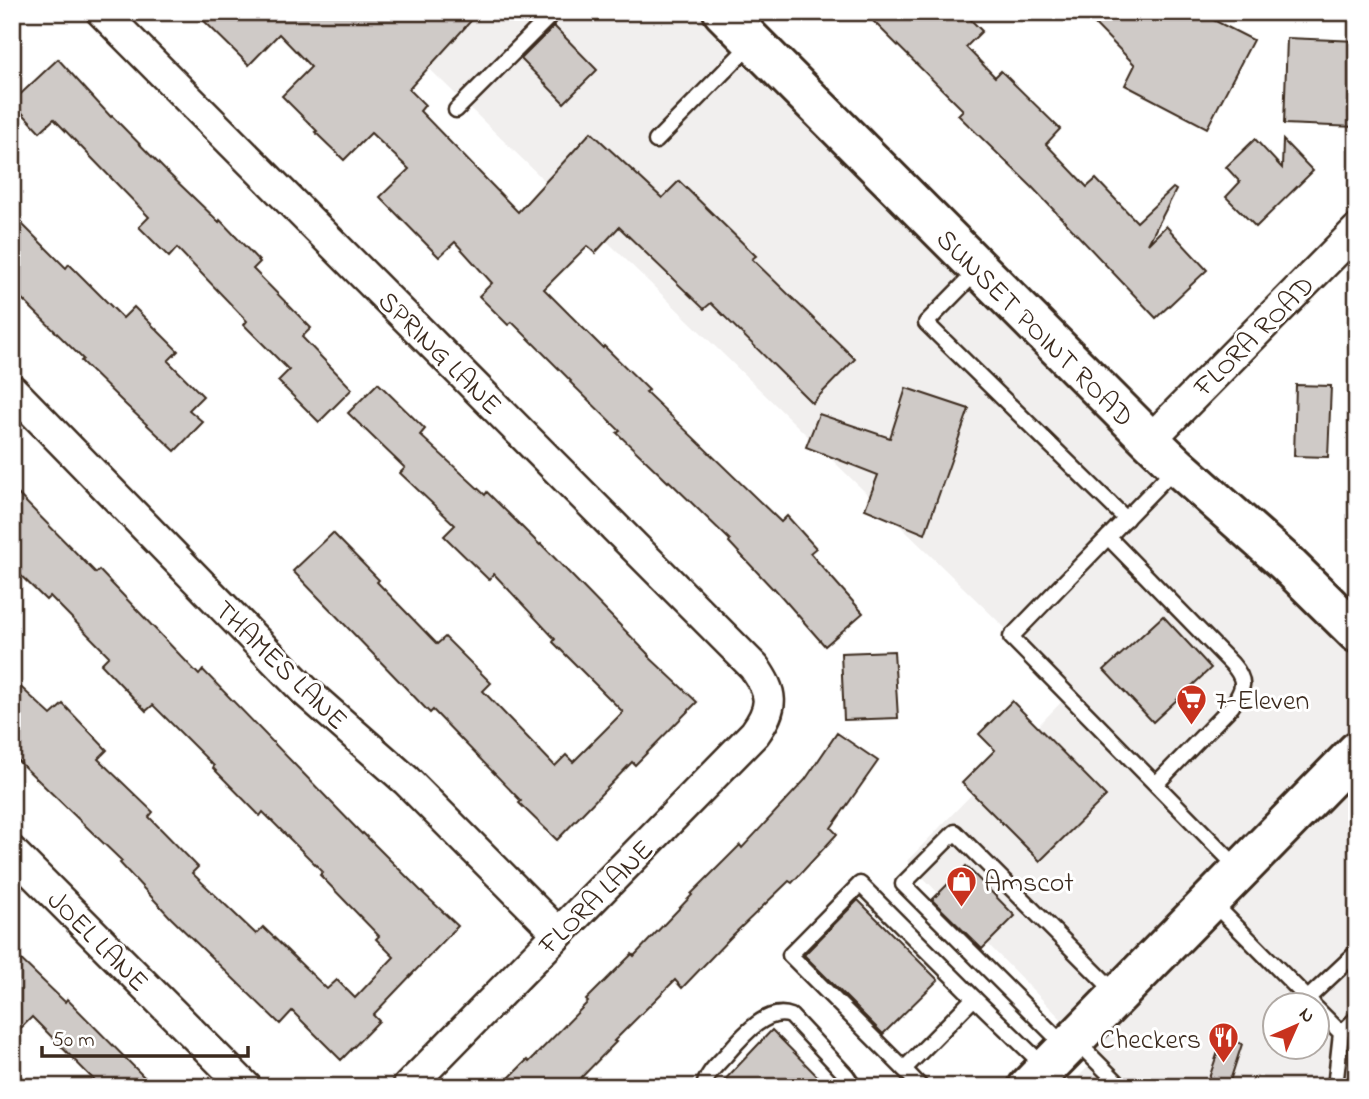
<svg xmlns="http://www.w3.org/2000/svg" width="1369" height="1099" font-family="'Indie Flower',sans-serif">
	<rect width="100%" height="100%" fill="#fff"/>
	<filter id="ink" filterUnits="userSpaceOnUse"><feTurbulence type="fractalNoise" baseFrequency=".0143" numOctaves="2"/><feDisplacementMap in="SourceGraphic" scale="14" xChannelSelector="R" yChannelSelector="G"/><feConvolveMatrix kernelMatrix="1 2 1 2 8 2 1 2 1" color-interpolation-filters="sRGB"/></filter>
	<g filter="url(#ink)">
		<g fill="#f1efee" fill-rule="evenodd">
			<path d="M371,12H700L1128,442L1274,573L1357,656V732L1068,1026L907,861L1071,692Z"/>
			<path d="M1357,772V1087H1068L1098,1057L1088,1046ZM1274,1004H1316V1046H1274Z"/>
		</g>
		<g fill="#cfcac7" stroke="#3b2a1e" stroke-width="2">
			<path d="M195,12H479L409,89L425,105L420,111L518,212L591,132L662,198L679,181L756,256L752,259L855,359L812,403L711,303L704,309L619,227L595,253L587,246L544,289L603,348L604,346L649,390L646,392L781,522L787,516L816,548L810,553L863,613L825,646L774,588L773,589L729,542L730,540L669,481L668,482L617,433L620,431L570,382L571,381L512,322L508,325L479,296L492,283L455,242L439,257L380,197L409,169L371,133L344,160L315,132L317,131L282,96L311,67L279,34L249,65Z"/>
			<path d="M864,12H963L982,31L966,47L995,77L1001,71L1060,129L1046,144L1087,187L1096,179L1137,222L1173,188L1176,190L1148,244L1166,226L1207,270L1156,318L1032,187L958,115L963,110Z"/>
			<path d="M1083,12H1198L1253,40L1207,128L1125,85L1135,65Z"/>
			<path d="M554,26L597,70L564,103L521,59Z"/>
			<path d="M1287,38L1357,41L1356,127L1284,124Z"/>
			<path d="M58,59L111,117L112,116L165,170L219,222L220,220L260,262L253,269L311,328L302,337L352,389L319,422L278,381L289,370L244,325L247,321L177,248L169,257L139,227L149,217L54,119L40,132L12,102Z"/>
			<path d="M1255,139L1282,168L1283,140L1313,171L1256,227L1226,197L1240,182L1226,167Z"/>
			<path d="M12,214L66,268L69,264L123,318L134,307L178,351L168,361L203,396L189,410L203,422L175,451L126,405L81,361L83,359L12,289Z"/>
			<path d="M378,383L425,429L420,435L485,495L487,492L540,545L541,544L649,655L648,656L697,702L635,765L632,762L557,840L519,803L521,801L433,710L430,713L293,571L333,533L379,580L377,582L437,644L445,637L491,683L483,691L555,766L566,755L573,762L623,712L553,642L555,639L494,574L489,580L444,536L455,525L400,473L405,468L348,413Z"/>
			<path d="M1296,385L1331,386L1328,457L1294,456Z"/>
			<path d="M906,388L969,409L925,534L865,509L878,475L806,447L819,414L890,438Z"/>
			<path d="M12,488L96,573L99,570L199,675L203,670L362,834L363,833L422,892L458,926L373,1015L379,1021L341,1060L292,1011L280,1024L171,918L120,863L122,861L12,755V679L51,715L63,704L107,750L98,759L153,812L149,817L198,867L192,873L256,934L263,927L327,989L337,980L355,998L394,957L376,939L379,936L320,875L323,872L263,812L260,816L213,768L214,766L153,705L146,711L101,664L109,656L50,596L46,600L12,567Z"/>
			<path d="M1163,616L1211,668L1153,722L1104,670Z"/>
			<path d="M894,651L898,718L844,720L841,653Z"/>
			<path d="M1012,701L1106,796L1040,861L962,783L995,750L979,734Z"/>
			<path d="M837,733L878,761L831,828L837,834L792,883L789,881L733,935L682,988L675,980L614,1041L616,1042L572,1087H500L527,1060L529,1062L588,1002L586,1000L632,954L634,956L692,895L691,894L740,845L742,848L805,780Z"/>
			<path d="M966,866L1015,916L982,949L932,900Z"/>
			<path d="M858,900L938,980L883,1034L804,955Z"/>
			<path d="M12,951L65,1002L67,999L154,1087H101L32,1017L12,1037Z"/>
			<path d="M772,1030L828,1087H718Z"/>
			<path d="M1223,1037L1242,1044L1228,1087H1206Z"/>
		</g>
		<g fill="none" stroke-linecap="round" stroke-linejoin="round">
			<defs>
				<g id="lane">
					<path d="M456,110L554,12"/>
					<path d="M656,141L752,43"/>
					<path d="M978,270L926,323L1126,519"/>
					<path d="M1176,467L1011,637L1239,869"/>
					<path d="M1108,537L1232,664C1247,681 1244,688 1232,706L1156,784"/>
					<path d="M1212,902L1313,1004"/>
					<path d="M1307,999L1357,952"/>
					<path d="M1316,1008L1341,1033L1335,1087"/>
					<path d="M1341,1033L1357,1018"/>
					<path d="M1076,1041L1122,1087"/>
					<path d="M1066,1047L903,884L955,832L1117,994"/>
					<path d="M904,1069L790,955L860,884L974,998"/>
					<path d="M704,1087C706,1074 717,1065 725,1056C740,1039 766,1006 791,1016L846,1075L854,1087"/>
					<path d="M921,1087L904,1069L974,998L1045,1067"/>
				</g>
				<g id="street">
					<path d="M102,12L754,667C773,694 774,706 755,733L408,1087"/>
					<path d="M12,390L305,691L406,780L558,933"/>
					<path d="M1150,440L1357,230"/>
					<path d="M12,852L246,1087"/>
				</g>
				<g id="secondary">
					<path d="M723,12L1150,440L1177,466L1285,562L1357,633"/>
					<path d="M1028,1087L1357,751"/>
				</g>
			</defs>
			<use href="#lane" stroke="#3b2a1e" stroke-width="19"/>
			<use href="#street" stroke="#3b2a1e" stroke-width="35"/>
			<use href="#secondary" stroke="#3b2a1e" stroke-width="44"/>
			<use href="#lane" stroke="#fff" stroke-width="14"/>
			<use href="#street" stroke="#fff" stroke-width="30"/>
			<use href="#secondary" stroke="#fff" stroke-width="38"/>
		</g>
	</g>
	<defs>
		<symbol id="supermarket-pin" viewBox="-11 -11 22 30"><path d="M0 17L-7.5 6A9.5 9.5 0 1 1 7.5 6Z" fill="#c8321e" stroke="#fff"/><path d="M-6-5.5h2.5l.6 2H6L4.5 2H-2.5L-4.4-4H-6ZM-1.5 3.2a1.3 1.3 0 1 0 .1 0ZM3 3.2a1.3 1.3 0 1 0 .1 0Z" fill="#fff"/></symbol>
		<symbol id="shop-pin" viewBox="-11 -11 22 30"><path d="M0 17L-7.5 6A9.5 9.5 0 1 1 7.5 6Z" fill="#c8321e" stroke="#fff"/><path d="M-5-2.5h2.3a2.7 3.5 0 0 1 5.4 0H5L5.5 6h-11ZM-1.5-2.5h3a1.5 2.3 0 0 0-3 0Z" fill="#fff"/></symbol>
		<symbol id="restaurant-pin" viewBox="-11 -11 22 30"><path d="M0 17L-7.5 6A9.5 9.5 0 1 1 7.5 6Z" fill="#c8321e" stroke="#fff"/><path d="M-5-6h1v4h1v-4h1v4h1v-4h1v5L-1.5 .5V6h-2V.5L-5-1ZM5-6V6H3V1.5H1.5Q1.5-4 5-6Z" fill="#fff"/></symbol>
	</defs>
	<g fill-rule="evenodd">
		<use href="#supermarket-pin" x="1174" y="682" width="35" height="47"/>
		<use href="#shop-pin" x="944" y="864" width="35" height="47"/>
		<use href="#restaurant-pin" x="1206" y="1020" width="35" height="47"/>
	</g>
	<g text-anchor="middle" stroke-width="6" stroke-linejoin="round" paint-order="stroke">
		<g font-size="28" fill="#3b2a1e" stroke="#fff">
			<text transform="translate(1036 327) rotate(45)" y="10">SUNSET POINT ROAD</text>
			<text transform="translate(1253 335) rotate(-45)" y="10">FLORA ROAD</text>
			<text transform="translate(441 352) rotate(45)" y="10">SPRING LANE</text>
			<text transform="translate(282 664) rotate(44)" y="10">THAMES LANE</text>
			<text transform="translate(595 896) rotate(-45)" y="10">FLORA LANE</text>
			<text transform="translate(99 940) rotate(45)" y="10">JOEL LANE</text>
		</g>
		<g font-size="28" fill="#3b2a1e" stroke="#fff" text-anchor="start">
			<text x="1215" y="709">7-Eleven</text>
			<text x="984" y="891">Amscot</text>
			<text x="1201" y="1048" text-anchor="end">Checkers</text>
		</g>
	</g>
	<rect width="1369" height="1099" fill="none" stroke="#fff" stroke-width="42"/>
	<rect x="21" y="21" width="1327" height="1057" fill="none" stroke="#3b2a1e" stroke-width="2.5" filter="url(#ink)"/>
	<g transform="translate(1296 1026) rotate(45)"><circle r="33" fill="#ffffff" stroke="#b1aaa5" stroke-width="2"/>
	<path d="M0-5L12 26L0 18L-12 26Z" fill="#c8321e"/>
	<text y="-10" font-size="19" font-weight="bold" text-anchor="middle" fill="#3b2a1e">N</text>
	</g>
	<path d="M42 1046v10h206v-10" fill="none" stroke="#3b2a1e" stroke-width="3.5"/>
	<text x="52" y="1046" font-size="21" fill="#3b2a1e" stroke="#ffffff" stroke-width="5" paint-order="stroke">50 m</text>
</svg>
